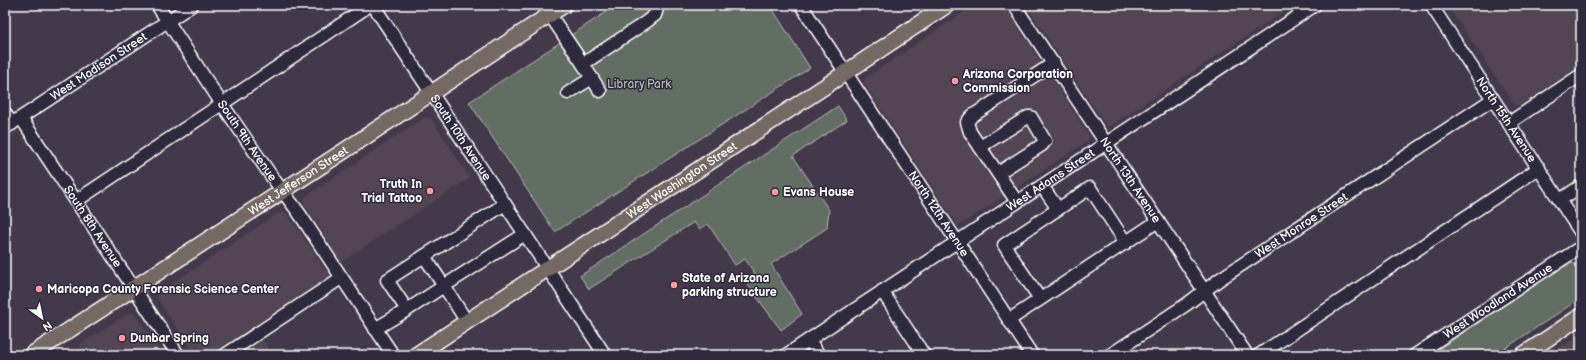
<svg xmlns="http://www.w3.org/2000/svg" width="1586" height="360" font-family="'Balsamiq Sans',sans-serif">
	<rect width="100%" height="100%" fill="#44394a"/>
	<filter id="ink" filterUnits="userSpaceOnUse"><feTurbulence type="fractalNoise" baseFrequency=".025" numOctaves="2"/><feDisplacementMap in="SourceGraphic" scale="8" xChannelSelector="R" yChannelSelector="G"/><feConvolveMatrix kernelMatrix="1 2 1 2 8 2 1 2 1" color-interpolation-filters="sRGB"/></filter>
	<g filter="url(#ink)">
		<g fill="#524453">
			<path d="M974,5H1004L1090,137L1088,141L965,222L959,224L956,223L865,85L864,79Z"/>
			<path d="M1026,5H1294L1112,125L1108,126L1105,124Z"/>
			<path d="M1447,5H1581V65L1523,104L1517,105L1514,104Z"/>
			<path d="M425,117L432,119L470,178L341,262L304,204V199L306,196Z"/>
			<path d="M283,212L288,215L338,288L261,337L272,355H195L158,300L157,296L159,292L277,214Z"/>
			<path d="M129,313L135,314L163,355H86L79,345Z"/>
			<path d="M1581,334V355H1549Z"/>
		</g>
		<g fill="#626e63" stroke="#b0b6b1">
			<path d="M617,5H770L810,68L555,232L469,102Z"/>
			<path d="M838,106L847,120L793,156L829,210L827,228L771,264L802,314L781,330L745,281L755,274L745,259L735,265L708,224L699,229L694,222L589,289L580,276Z"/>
			<path d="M1573,263L1581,267L1580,297L1572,304L1495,355H1430L1562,267Z"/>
		</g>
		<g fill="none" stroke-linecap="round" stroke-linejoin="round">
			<defs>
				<g id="minor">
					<path id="s1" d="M157,5L222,104L272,177L299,213L393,355"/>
					<path id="s2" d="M373,5L605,355"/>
					<path id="s3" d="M801,5L1032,355"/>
					<path id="s4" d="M1014,5L1247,355"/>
					<path id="s5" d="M1431,5L1581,233"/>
					<path d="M550,15L583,64L646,22L655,15L658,5"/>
					<path d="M583,64L600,91"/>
					<path d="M568,93L592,78"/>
					<path d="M5,113L12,124"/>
					<path id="s6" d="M21,118L178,355"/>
					<path d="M1509,123L1581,75"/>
					<path id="s7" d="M5,128L192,5"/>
					<path d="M980,147L1028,117H1031L1045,141L1042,145L998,173"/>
					<path d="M1560,200L1581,186"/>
					<path d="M76,201L370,5"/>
					<path d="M1017,202L970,132L967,122L972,116L1054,63"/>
					<path d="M1058,209L1090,188L1126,243"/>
					<path d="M424,256L444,286L525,234"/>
					<path d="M882,291L924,355"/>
					<path d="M1040,299L1004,245L1058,209L1042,186"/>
					<path d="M407,310L444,286L467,322"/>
					<path d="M1009,320L1158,221"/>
					<path d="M375,329L407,310L387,280L505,204"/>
					<path d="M809,340L819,355"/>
					<path d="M225,355L341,278"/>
					<path id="s8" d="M786,355L1315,5"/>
					<path id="s9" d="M1110,355L1187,304L1220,279L1493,99"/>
					<path d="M1259,355L1539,168"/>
					<path id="s10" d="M1415,355L1581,247"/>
				</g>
				<g id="major">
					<path id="s11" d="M31,355L347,149L564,5"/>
					<path id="s12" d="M416,355L827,85L947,5"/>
					<path d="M1523,355L1581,316"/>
				</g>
			</defs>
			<use href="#minor" stroke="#fff" stroke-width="15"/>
			<use href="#major" stroke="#fff" stroke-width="18"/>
			<use href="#minor" stroke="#2f2a3d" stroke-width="12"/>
			<use href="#major" stroke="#756964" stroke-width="15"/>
		</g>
	</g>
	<g fill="#ff9aa2" stroke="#2f2a3d" stroke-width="1.5">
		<circle cx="955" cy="81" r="4"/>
		<circle cx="430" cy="191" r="4"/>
		<circle cx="775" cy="192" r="4"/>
		<circle cx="674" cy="285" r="4"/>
		<circle cx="39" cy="289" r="4"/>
		<circle cx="122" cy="338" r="4"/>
	</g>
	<g text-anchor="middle" stroke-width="3" stroke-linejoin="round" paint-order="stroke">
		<g font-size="12" fill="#fff" stroke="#2f2a3d">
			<text dy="4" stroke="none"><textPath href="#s7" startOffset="112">West Madison Street</textPath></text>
			<text dy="4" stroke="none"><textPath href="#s5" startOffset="137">North 15th Avenue</textPath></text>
			<text dy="4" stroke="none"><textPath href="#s2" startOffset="159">South 10th Avenue</textPath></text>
			<text dy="4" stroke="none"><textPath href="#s1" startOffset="163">South 9th Avenue</textPath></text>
			<text dy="4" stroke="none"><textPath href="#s8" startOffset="317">West Adams Street</textPath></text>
			<text dy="4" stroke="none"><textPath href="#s4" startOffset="210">North 13th Avenue</textPath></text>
			<text dy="4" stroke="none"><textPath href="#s11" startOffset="319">West Jefferson Street</textPath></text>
			<text dy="4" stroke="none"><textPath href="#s12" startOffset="318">West Washington Street</textPath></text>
			<text dy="4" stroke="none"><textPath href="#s3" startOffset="250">North 12th Avenue</textPath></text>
			<text dy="4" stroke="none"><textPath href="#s9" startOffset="231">West Monroe Street</textPath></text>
			<text dy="4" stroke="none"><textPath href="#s6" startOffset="130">South 8th Avenue</textPath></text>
			<text dy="4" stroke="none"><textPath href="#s10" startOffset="99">West Woodland Avenue</textPath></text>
		</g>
		<g font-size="12" font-weight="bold" fill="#fff" stroke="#2f2a3d" text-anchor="start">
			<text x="963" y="78">Arizona Corporation<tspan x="963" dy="14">Commission</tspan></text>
			<text x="422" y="188" text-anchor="end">Truth In<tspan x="422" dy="14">Trial Tattoo</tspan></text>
			<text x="783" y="196">Evans House</text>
			<text x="682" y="282">State of Arizona<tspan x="682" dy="14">parking structure</tspan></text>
			<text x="47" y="293">Maricopa County Forensic Science Center</text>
			<text x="130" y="342">Dunbar Spring</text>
		</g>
		<g font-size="12" fill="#b0b6b1" stroke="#2f2a3d">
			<text x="639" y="88">Library Park</text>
		</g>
	</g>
	<rect width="1586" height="360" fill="none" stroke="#2f2a3d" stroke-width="20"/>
	<rect x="10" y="10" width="1566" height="340" fill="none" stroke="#fff" stroke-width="1.5" filter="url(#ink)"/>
	<g transform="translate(42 318) rotate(147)" stroke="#2f2a3d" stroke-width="3" paint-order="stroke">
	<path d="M0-3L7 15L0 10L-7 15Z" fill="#ffffff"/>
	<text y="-6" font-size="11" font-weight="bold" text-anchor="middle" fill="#ffffff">N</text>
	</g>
</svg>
